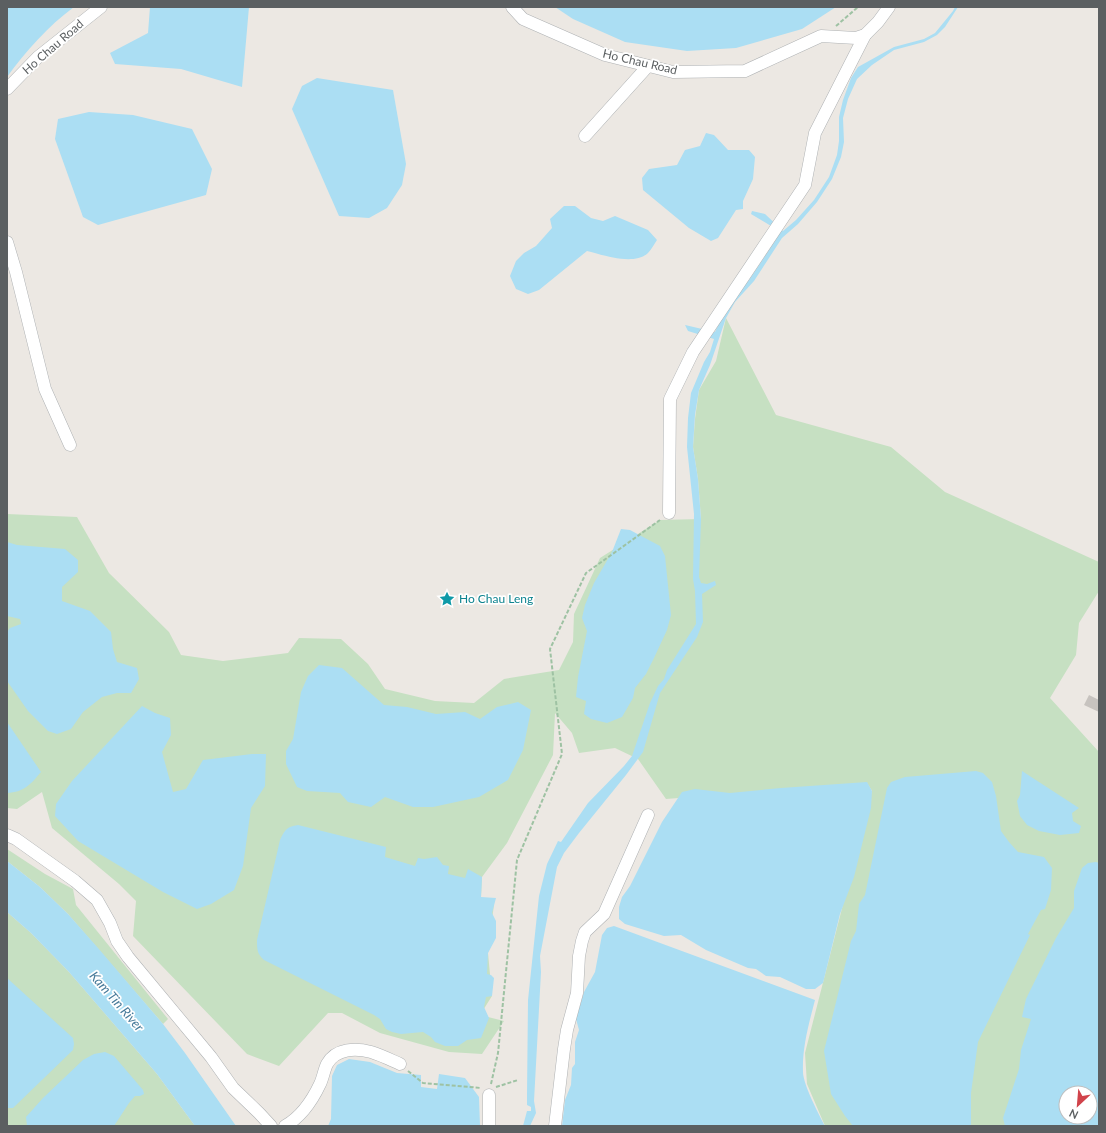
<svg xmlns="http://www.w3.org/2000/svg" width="1106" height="1133" font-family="Lato,sans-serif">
	<rect width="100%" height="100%" fill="#ece8e3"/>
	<g fill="#c6e0c2" fill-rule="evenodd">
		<path d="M726,318L776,415L891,447L945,492L1099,562V591L1079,623L1076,655L1050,698L1099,752V1126H825L807,1084L805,1053L872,791L867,783L666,799L638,759L615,748L579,753L572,733L555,713L553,755L507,843L482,877L481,897L494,904L488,953L492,996L480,1015L504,1021L482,1054L449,1052L380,1033L342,1013H328L279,1066L247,1054L133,936L136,901L119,884L52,828L42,792L17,809L7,808V514L77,517L109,573L169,632L181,655L223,661L288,653L299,638L341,639L368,664L385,689L435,701L474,703L504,679L559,670L573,642L574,614L600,558L660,520L701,519L698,479L693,447L695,419L699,390L716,361ZM1066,1093H1090V1117H1066Z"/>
		<path d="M7,849L45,874L73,889L76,905L168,1019L163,1024L68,914L40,887L7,861Z"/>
		<path d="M7,912L31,933L69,972L157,1074L195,1126H7Z"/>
	</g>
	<g fill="#abdef3" fill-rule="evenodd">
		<path d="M7,7H74C48,26 26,51 7,77Z"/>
		<path d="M150,7H249L242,87L181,69L115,64L110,53L148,33Z"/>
		<path d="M555,7H836L802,29L736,48L687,51L625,42L573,19Z"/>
		<path d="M955,7H958L945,27L937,35L924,42L894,50L872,65L857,79L848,99L843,118L844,142L841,157L832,179L817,202L798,224L782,238L754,281L735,302L726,318L710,365L699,390L695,415L693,447L698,479L701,519L699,577L701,583L707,584L715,581L716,585L702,594L703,622L697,637L660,693L643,752L626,775L579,833L564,853L557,867L540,956L541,972L534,1101L536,1113L530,1126H523L527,1111H531V1107L527,1105V1096L528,1000L539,896L547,864L558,841L561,842L588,803L624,766L632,756L650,703L658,686L664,679L667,670L696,624L695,591L693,579L694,514L687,447L688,418L691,393L704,362L710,352L714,339L688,331L685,325L715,332L722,317L736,294L749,280L777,238L779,233L776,229L751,214L752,211L765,214L783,231L796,220L814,200L829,177L837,155L839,141V117L843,100L851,78L858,67L894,47L924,39L935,33L953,11Z"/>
		<path d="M317,78L393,90L406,164L402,185L387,208L369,218L339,216L292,109L302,86Z"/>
		<path d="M89,112L133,115L192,129L212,169L206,195L98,225L83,217L55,139L58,119Z"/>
		<path d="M706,133L714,135L728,150H749L755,157L753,179L743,201V209L736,210L718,238L711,241L689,228L643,190L642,178L649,169L677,165L685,150L700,146Z"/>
		<path d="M564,206H575L591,218L603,221L615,216L648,230L657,240C654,244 652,249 648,253C634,266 603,255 587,251L539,290L528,294L516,289L510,276L516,261L524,253L536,246L552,228L550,219Z"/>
		<path d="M621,529L630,530L660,546L665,556L671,615L667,630L654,658L646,674L635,688L633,698L622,717L607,723L591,719L584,714L586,701L576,697L578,677L587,631L582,618L585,605L594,583L612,552Z"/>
		<path d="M7,542L17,545L65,549L78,560V572L62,587V601L90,611L111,632L113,649L117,662L137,668L139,679L131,693H117L102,697L83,712L71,729L57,734L48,731L28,711L7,681V632L10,628L21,624L20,619L7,616Z"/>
		<path d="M319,665L342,668L384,705L407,707L436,714L465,712L480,719L497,707L518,702L531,710L523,750L508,780L479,797L433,807H413L385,797L371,807L348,802L340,793L307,791L297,787L286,764V751L293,739L301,692L308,676Z"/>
		<path d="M142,706L155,713L170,718L171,735L162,752L173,792L186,789L203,760L252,754H266L265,786L251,808L243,866L234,890L211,904L197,909L163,892L78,841L55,816L56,804L72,781Z"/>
		<path d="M7,722L41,772C30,785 24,792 7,793Z"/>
		<path d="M976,771L983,773L992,782L996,796L1001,831L1009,842L1018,852L1044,857L1052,868L1051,890L1045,909L1041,910L1028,934L1030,935L978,1042L971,1093V1126H853L845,1116L831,1094L824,1051L851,941L856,931L859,904L865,895L887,788L891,782L905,777Z"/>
		<path d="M1022,771L1079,808L1072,813L1073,821L1081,826L1079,833L1060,835L1039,831L1027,825L1020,816L1017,801L1020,795Z"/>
		<path d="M867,782L872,791L871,808L854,877L840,914L823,983L815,989H806L780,977L766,976L756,969L748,968L706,950L681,935L664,936L625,924L619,919V907L622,897L630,886L662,822L682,792L695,789L730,793L781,788Z"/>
		<path d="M298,825L386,847L385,857L415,866L418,858L424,859L437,857L443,865L449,866L448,874L465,878L468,869L482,877L481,897L496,898L492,913L496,921V938L488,953L487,974L491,975L494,978L492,996L486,997L484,1007L489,1018L481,1038L467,1040L458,1046H445L435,1042L431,1037L423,1032L401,1034L392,1032L386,1029L380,1019L374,1015L264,960C257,954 257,949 257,940L280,840C285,830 286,827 298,825Z"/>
		<path d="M7,861L40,887L68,914L98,948L163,1024L185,1053L236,1126H195L157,1074L69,972L31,933L7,912Z"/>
		<path d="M1096,862L1099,863V1126H1005L1003,1118L1019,1069L1021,1050L1031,1019L1022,1017L1026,999L1056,938L1074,908V891L1082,868L1088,863ZM1066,1093H1090V1117H1066Z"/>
		<path d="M614,926L815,1000C809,1023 802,1048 803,1072C803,1084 819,1115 825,1126H562L565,1100L571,1085L572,1068L575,1064V1042L579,1030L576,1019L584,992L595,972L602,935L607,928Z"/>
		<path d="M7,978L73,1038L74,1044L73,1050L13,1108H7Z"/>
		<path d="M105,1052L114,1056L143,1090L144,1094L140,1096H135L129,1103L114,1126H27L26,1117L43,1098L83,1060L94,1054Z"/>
		<path d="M349,1059L370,1062L397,1073L421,1075V1087L437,1089L439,1074L465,1078L479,1097L480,1126H328L331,1119L332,1076L337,1065Z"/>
	</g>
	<path fill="#c7c3bf" d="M1089,695L1099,700V712L1084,705Z"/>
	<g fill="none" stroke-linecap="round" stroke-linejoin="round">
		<defs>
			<g id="minor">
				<path d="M512,7L523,19L605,55L673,72L745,71L821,36L856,38L865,35L878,22L889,7"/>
				<path d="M7,89L38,57L101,7"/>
				<path d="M585,136L648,66"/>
				<path d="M7,242L16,272L45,389L70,445"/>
				<path d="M669,513L670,399L693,352L805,185L815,133L865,35"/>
				<path d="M7,835L16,839L75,881L97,900L110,923L117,941L128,957L211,1057L233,1088L259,1113L271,1126"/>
				<path d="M489,1095V1126"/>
				<path d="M285,1126C301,1117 312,1101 320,1084C323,1078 324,1070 327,1064C336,1048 356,1048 371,1052C381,1055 391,1060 400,1064"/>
				<path d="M555,1126L564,1049L567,1030L577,993L579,956L582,941L585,932L604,914L648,815"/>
			</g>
		</defs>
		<use href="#minor" stroke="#aeb1b3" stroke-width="13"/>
		<g stroke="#9ec2a3" stroke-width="2" stroke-dasharray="4 2" stroke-linecap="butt">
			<path d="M836,26L858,7"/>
			<path d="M408,1071L423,1083L481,1088"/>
			<path d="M491,1084L498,1053L517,860L562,754L550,649L586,573L660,520"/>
			<path d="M496,1087L518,1080"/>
		</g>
		<use href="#minor" stroke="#fff" stroke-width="12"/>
	</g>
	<defs>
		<symbol id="sight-bare" viewBox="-9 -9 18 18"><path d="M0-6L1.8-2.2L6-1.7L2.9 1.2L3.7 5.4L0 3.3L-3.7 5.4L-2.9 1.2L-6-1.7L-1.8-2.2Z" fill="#0f9aa8" stroke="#fff" stroke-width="2.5" paint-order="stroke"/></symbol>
	</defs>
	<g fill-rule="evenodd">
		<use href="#sight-bare" x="436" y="588" width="22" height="22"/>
	</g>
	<g text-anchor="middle" stroke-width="3.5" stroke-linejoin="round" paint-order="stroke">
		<g font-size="12" fill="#5b5f61" stroke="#fff">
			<text transform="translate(53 47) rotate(-41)" y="4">Ho Chau Road</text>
			<text transform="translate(640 62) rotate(13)" y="4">Ho Chau Road</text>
		</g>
		<g font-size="12" fill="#0d838f" stroke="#fff" text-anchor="start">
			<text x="459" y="603">Ho Chau Leng</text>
		</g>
		<g font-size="13" font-style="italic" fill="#487b9a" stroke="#fff">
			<text transform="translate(117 1001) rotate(49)" y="5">Kam Tin River</text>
		</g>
	</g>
	<rect width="1106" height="1133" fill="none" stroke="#5b5f61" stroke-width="16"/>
	<g transform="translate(1078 1105) rotate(206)"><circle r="19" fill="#ffffff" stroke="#bdbfc0"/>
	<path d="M0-3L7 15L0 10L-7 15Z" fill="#d1434b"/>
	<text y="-6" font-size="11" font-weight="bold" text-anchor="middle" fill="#5b5f61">N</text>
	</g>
</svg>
